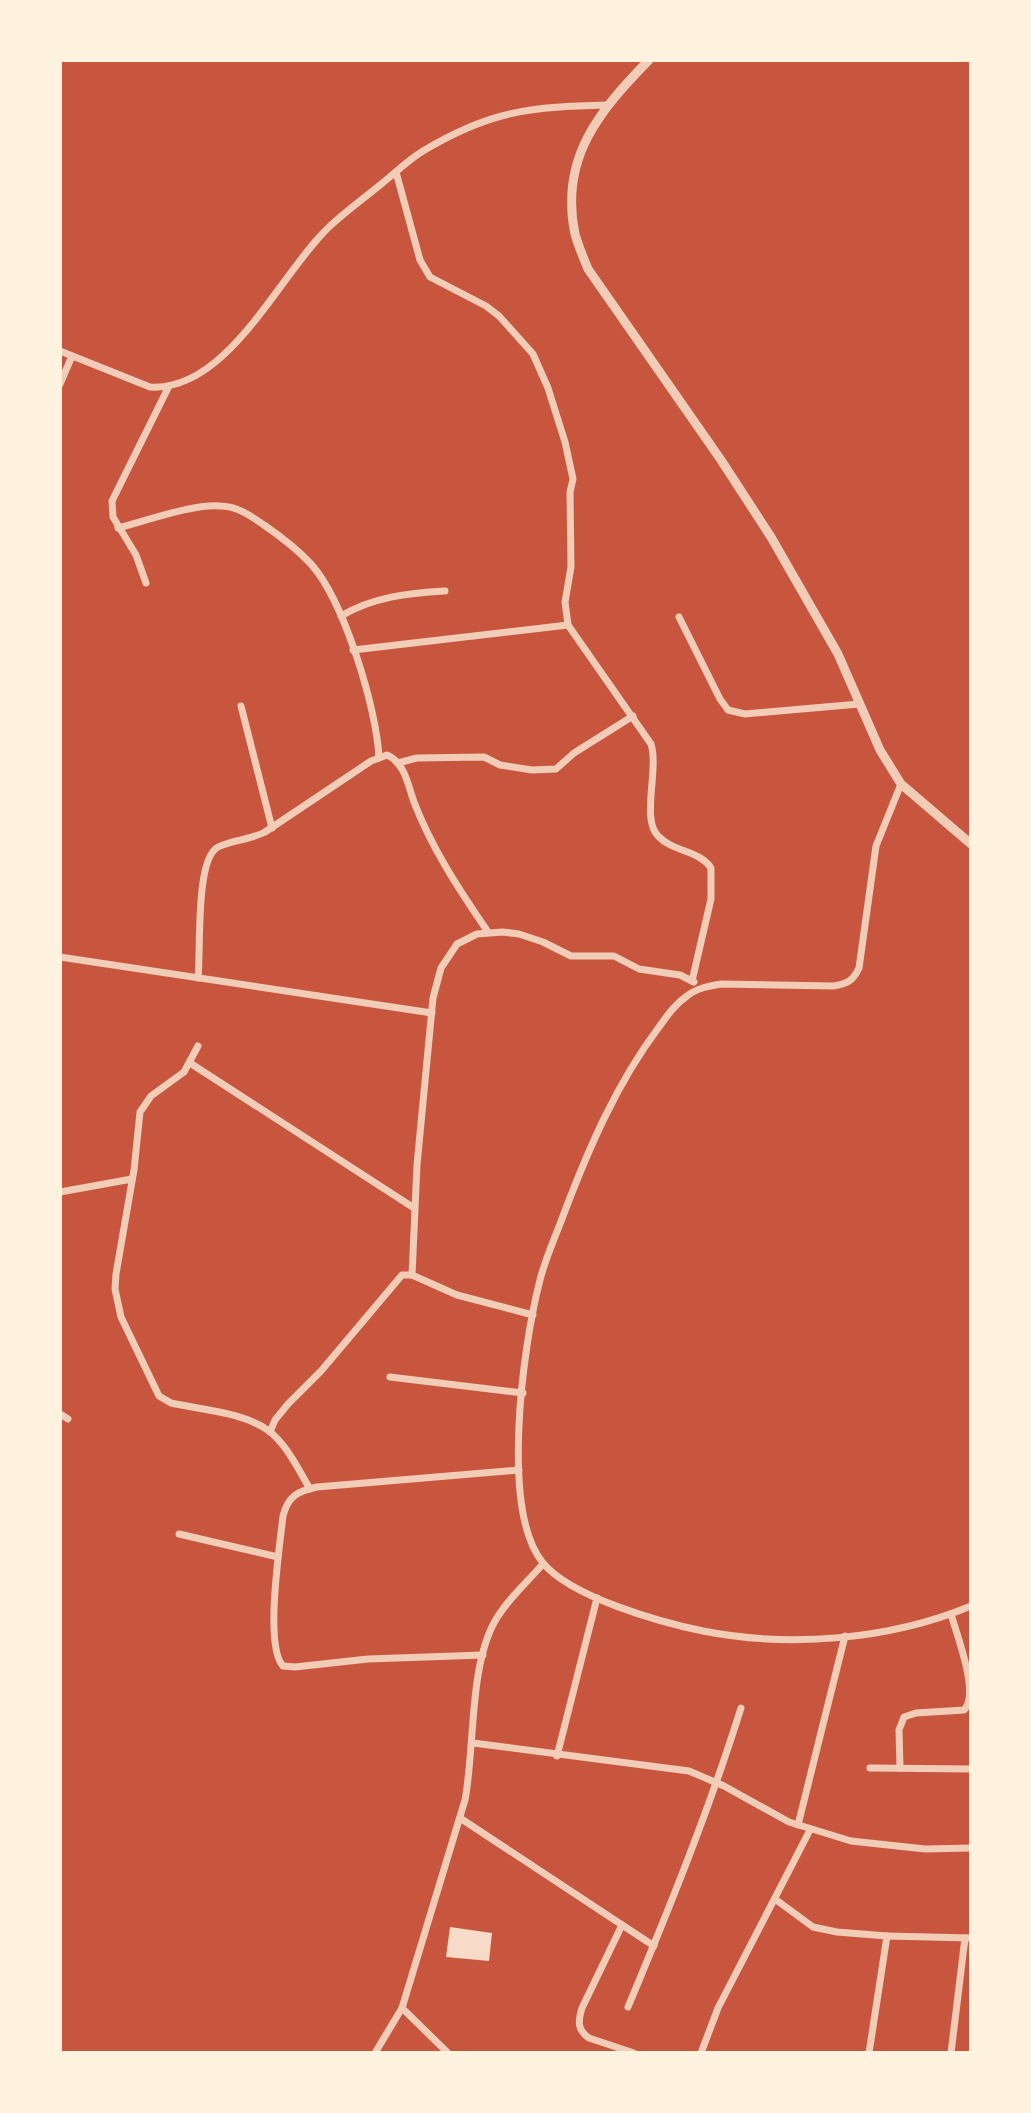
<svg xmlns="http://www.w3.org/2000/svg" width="1031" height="2113" font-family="'Titillium Web',sans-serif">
	<rect width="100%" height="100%" fill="#c8553d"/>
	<path fill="#f7dbc8" d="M450,1927L492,1933L489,1961L446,1957Z"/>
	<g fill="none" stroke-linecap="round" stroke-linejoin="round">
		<g stroke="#f1ccb7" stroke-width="7">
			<path d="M396,172L420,260L430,277L486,306L499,316L533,354L548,388L565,442L573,479L570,492L571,567L565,602L568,625L651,744C659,770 641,819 658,836C673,852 699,850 711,868V899L692,981"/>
			<path d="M60,351L150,387C228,392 280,273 329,227C345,212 363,199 380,185C394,174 408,160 423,151C491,110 531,107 608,105"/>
			<path d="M60,384L72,356"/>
			<path d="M118,528C146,521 192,504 220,506C237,506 251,516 264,525C280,536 298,550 311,564C344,601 377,709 379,758"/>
			<path d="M146,583L136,555L113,517L112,501L169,386"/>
			<path d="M341,616C373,597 408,593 445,591"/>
			<path d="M679,617L720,699L728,710L745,714L859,704"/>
			<path d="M353,650L568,625"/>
			<path d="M241,706L272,828"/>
			<path d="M398,763L417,758L484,757L500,765L532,770L556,769L574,753L633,716"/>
			<path d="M901,784L876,846L859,968C853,981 847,984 833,986L721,984C709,986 697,988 687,996C675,1004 667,1016 659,1027C616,1084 588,1150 563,1216C555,1238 544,1261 539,1284C523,1347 500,1511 543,1563C571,1597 659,1622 703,1631C790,1648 889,1640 971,1606"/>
			<path d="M60,957L432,1013"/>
			<path d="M198,978C201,951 195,859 218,847C231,840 250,840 265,832L371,761L387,755C405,763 408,785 414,802C432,849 460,891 488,932"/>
			<path d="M198,1046L184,1072L151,1096L140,1112L134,1170L116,1274L115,1289L121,1317L159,1396L171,1403C202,1410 243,1412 269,1431C287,1445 298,1469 310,1489"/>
			<path d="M190,1063L414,1208"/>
			<path d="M60,1192L132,1179"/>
			<path d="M412,1275L417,1165L433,998L441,968L457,944L477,934L503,932L519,934L543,942L571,956H614L639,969L680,975L694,982"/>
			<path d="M390,1377L523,1393"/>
			<path d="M60,1414L68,1419"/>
			<path d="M270,1432L275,1420L288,1404L321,1371L402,1275H412L457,1295L533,1315"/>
			<path d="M179,1534L278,1557"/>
			<path d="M483,1655L368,1659L295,1667L283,1666C264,1646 280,1545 283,1516C288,1496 298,1491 317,1487L519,1470"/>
			<path d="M473,1743L689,1771L724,1786L789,1822L851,1841L925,1849L971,1848"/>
			<path d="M557,1756L597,1598"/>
			<path d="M870,1768L971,1769"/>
			<path d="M900,1768L899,1730L904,1717L916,1713L964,1710C980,1694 957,1636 951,1614"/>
			<path d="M460,1818L654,1946"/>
			<path d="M798,1825L845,1636"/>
			<path d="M775,1899L813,1927L837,1932L887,1936"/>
			<path d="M622,1925L582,2008C578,2021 577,2030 589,2038L634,2053"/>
			<path d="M628,2007C669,1909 709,1810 741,1708"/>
			<path d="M402,2008L448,2053"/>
			<path d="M375,2053L402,2008L465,1800C475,1747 469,1667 495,1621C507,1600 527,1582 543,1564"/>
			<path d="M701,2053L718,2008L810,1830"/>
			<path d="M869,2053L887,1936L971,1938"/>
			<path d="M951,2053L965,1938"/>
		</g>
		<path stroke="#f1ccb7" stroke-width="9" d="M649,60C600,110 559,158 575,234C578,245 583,257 588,269L721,460L771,537L838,654L880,750L901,784L971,844"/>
	</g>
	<rect width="1031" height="2113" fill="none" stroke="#fff3e0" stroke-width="124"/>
</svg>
